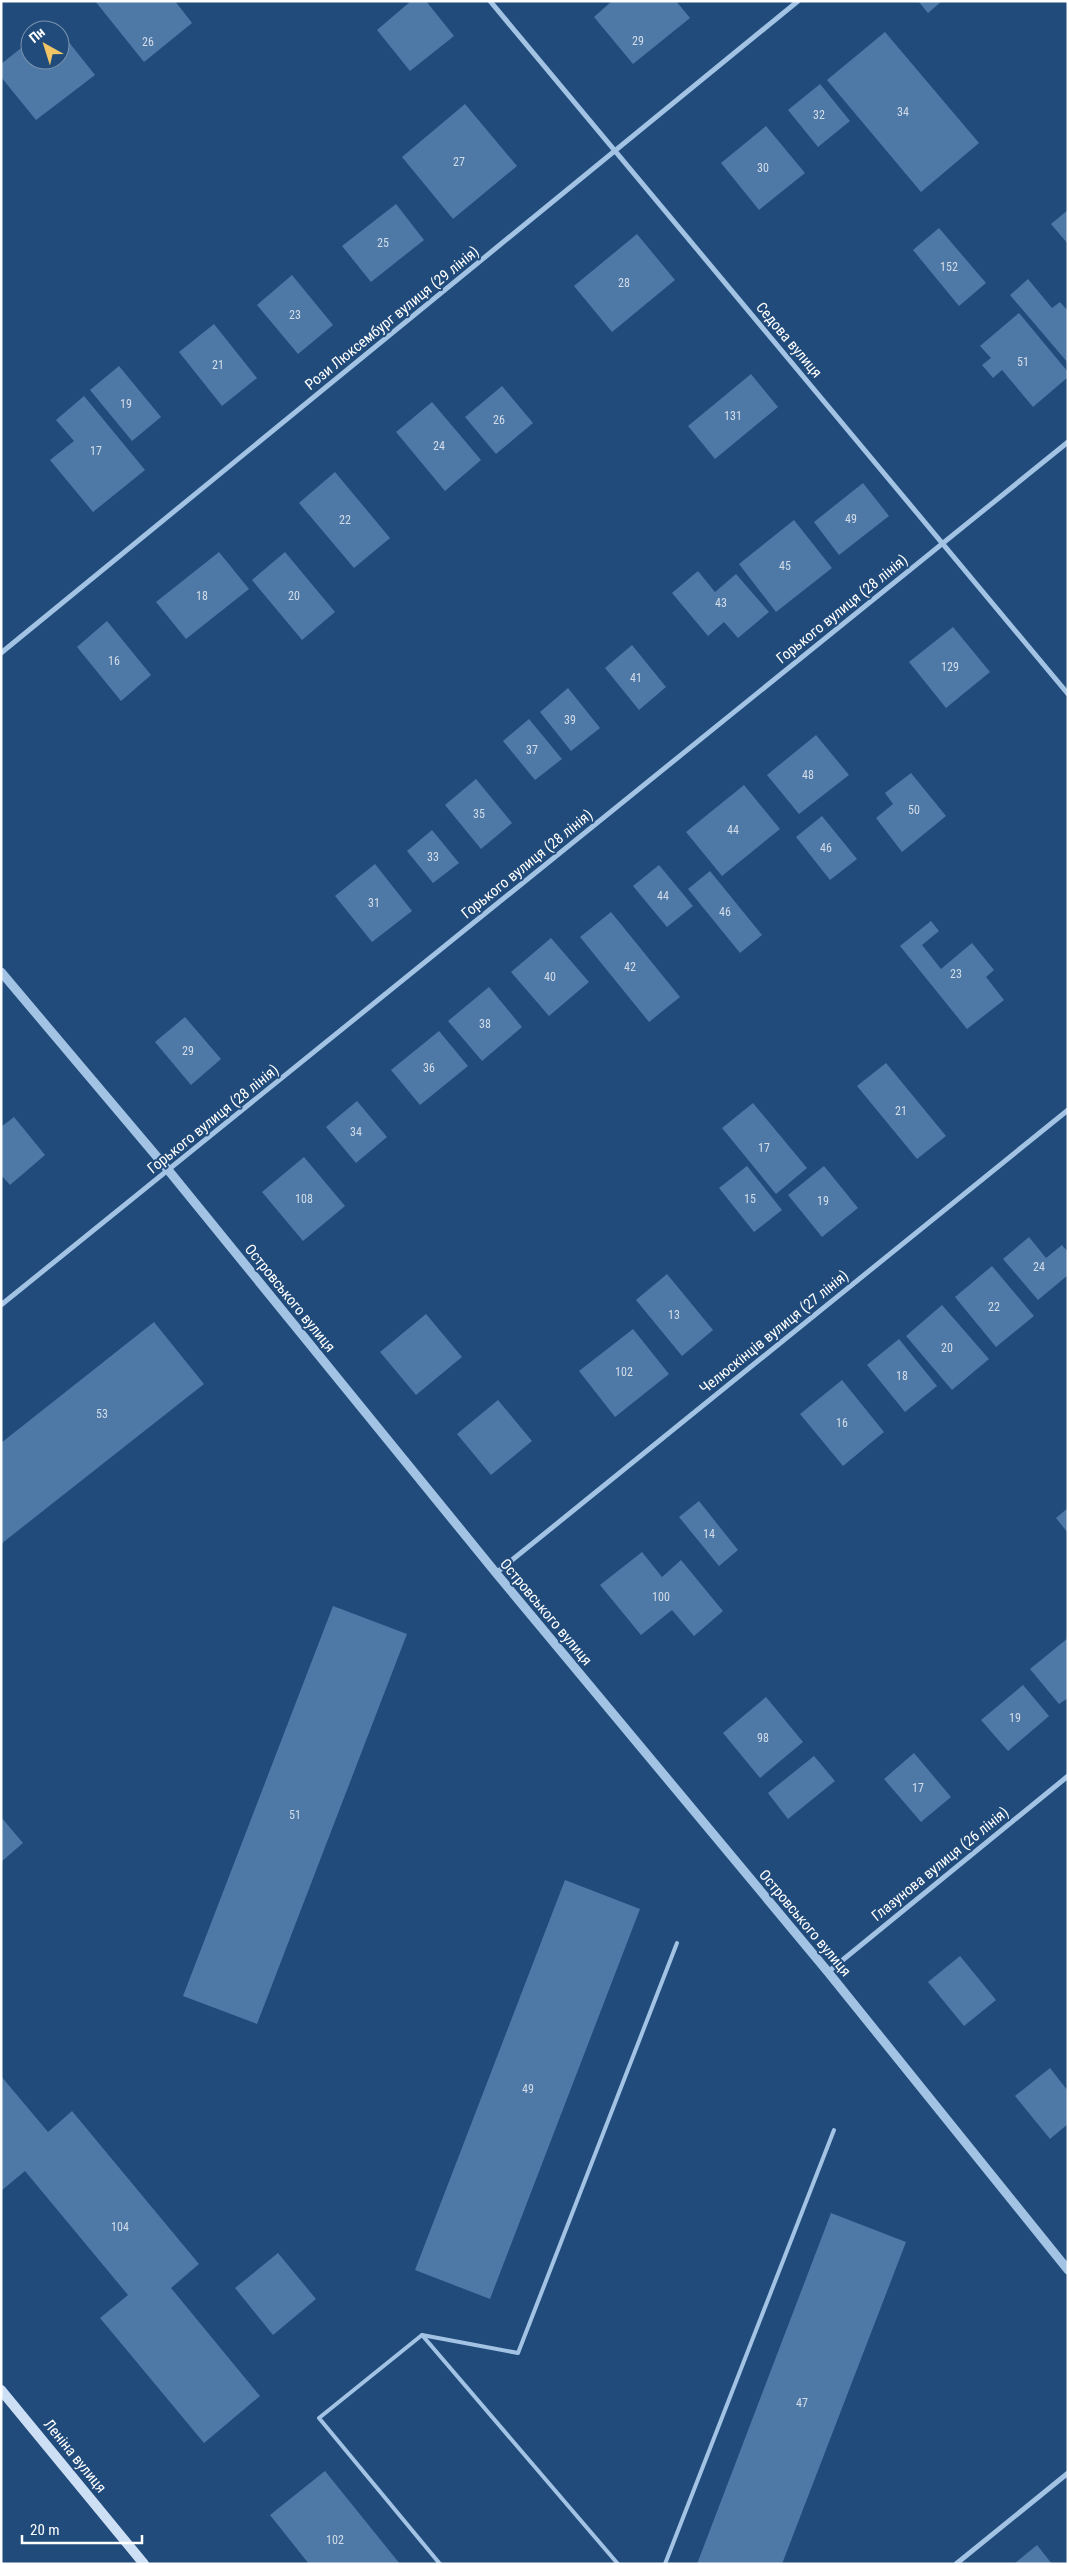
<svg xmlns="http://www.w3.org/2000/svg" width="1069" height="2565" font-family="'Roboto Condensed',sans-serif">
	<rect width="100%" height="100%" fill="#214b7a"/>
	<g fill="#4e78a6">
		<path d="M95,1H175L192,23L144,62Z"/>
		<path d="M411,1H426L454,36L410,71L377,30Z"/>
		<path d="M612,1H676L690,18L633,64L594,17Z"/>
		<path d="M918,1H942L928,13Z"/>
		<path d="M53,22L59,30H44Z"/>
		<path d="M60,31L95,75L36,120L1,77V64L30,41V60H60Z"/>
		<path d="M885,32L979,143L921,192L827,80Z"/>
		<path d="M820,84L850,121L818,147L788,110Z"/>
		<path d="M465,104L517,166L453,219L402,157Z"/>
		<path d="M766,126L805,173L759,210L721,163Z"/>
		<path d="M396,204L424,240L371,282L342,246Z"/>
		<path d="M1068,210V244L1051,224Z"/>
		<path d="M939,228L986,283L959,306L913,250Z"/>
		<path d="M637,234L675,280L612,332L574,286Z"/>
		<path d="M292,275L333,325L298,354L257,305Z"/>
		<path d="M1028,279L1052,308L1060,302L1068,311V363L1010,295Z"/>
		<path d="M1019,313L1068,372V377L1033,407L1002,370L993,378L982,365L991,358L980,346Z"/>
		<path d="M214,324L257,378L222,406L179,352Z"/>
		<path d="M119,366L161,417L132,441L90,390Z"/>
		<path d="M751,374L778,407L715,459L688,426Z"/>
		<path d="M502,386L533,423L496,454L465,417Z"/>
		<path d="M84,396L145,470L93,512L50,460L74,441L56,420Z"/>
		<path d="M432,402L481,460L445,491L396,432Z"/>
		<path d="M335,472L390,538L354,568L299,503Z"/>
		<path d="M863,483L889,516L839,555L814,522Z"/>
		<path d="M794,520L832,568L776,612L739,564Z"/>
		<path d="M219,552L249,589L186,639L156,602Z"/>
		<path d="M285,552L335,612L302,640L252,580Z"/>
		<path d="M698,571L715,592L736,574L769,612L738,638L724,622L708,636L672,593Z"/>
		<path d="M107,621L151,675L121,701L77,647Z"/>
		<path d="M953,627L990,672L946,708L909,662Z"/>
		<path d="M632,645L666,687L639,710L605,668Z"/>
		<path d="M568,688L600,728L571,751L540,712Z"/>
		<path d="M529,719L562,759L535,780L503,741Z"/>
		<path d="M816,735L849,775L799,814L767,775Z"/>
		<path d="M911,773L946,816L902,852L876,818L893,804L885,793Z"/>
		<path d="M476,779L512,823L481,849L445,805Z"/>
		<path d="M744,785L780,829L722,876L686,832Z"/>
		<path d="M822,816L857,859L830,880L796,837Z"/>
		<path d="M432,830L459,863L433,883L407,851Z"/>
		<path d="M375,864L412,911L372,942L335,896Z"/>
		<path d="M659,865L693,906L667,927L633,886Z"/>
		<path d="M710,871L762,935L740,953L688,889Z"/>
		<path d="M611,912L680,997L649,1022L580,937Z"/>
		<path d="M931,921L939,931L922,945L941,969L972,943L994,970L986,977L1004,1000L967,1029L900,946Z"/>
		<path d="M551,938L589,982L549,1016L511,972Z"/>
		<path d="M489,987L522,1027L482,1061L448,1021Z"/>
		<path d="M185,1017L221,1059L191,1085L155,1042Z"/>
		<path d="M439,1031L468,1066L420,1105L391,1070Z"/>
		<path d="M886,1063L946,1136L917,1159L857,1086Z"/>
		<path d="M357,1101L387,1137L356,1163L326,1127Z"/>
		<path d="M753,1103L807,1168L776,1194L722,1128Z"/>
		<path d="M14,1117L45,1155L10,1185L1,1175V1127Z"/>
		<path d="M304,1157L345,1206L303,1241L262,1192Z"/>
		<path d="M747,1166L782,1210L754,1232L719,1188Z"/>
		<path d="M824,1166L858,1208L822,1237L788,1195Z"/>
		<path d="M1029,1237L1046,1258L1062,1245L1068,1252V1275L1038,1300L1003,1259Z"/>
		<path d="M992,1266L1034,1316L996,1347L955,1297Z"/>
		<path d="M667,1274L713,1330L682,1356L636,1300Z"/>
		<path d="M942,1305L989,1359L952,1390L906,1336Z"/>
		<path d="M426,1314L462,1357L416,1395L380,1352Z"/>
		<path d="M154,1322L204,1384L1,1544V1443Z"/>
		<path d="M633,1329L669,1374L615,1417L579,1371Z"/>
		<path d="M899,1339L937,1386L905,1412L867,1365Z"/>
		<path d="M842,1380L884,1432L843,1466L800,1414Z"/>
		<path d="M498,1400L532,1441L491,1475L457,1434Z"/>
		<path d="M699,1501L738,1550L719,1566L679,1517Z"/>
		<path d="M1068,1508V1533L1056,1518Z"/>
		<path d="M642,1552L662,1577L681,1560L723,1611L694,1636L672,1610L641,1635L600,1585Z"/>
		<path d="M333,1606L407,1634L257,2024L183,1996Z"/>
		<path d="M1068,1638V1698L1059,1704L1030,1669Z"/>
		<path d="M1023,1685L1049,1716L1008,1751L981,1720Z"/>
		<path d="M766,1697L803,1742L760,1778L723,1733Z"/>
		<path d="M914,1753L951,1797L921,1822L884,1779Z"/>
		<path d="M814,1756L835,1781L788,1819L768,1793Z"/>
		<path d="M1,1817L23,1843L1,1862Z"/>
		<path d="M565,1880L640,1909L490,2299L415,2270Z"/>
		<path d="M960,1956L996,2000L964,2026L928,1982Z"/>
		<path d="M1050,2068L1068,2091V2124L1050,2139L1015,2096Z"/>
		<path d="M1,2076L48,2132L72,2111L199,2264L171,2288L260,2396L204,2443L100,2318L128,2295L25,2171L1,2191Z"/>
		<path d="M831,2213L906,2242L782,2564H697Z"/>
		<path d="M278,2253L316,2299L273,2335L235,2288Z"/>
		<path d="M325,2471L400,2564H309L270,2515Z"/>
		<path d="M1037,2545L1052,2564H1014Z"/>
	</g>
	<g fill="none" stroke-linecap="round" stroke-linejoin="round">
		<g stroke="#a3c3e5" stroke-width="4">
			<path d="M422,2335L618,2564"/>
			<path d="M440,2564L319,2418L422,2335L518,2353L677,1943"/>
			<path d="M665,2564L834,2130"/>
		</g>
		<g stroke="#a3c3e5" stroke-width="5">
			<path d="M490,1L1068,694"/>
			<path d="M1,653L798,1"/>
			<path d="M1,1305L1068,442"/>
			<path d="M496,1573L1068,1110"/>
			<path d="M828,1972L1068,1776"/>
			<path d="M956,2564L1068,2473"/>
		</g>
		<path stroke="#a3c3e5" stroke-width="9" d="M1,972L169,1171L496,1573L828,1972L1068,2270"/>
		<path stroke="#cddff5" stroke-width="10" d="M1,2390L144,2564"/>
	</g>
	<g text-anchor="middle" stroke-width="4" stroke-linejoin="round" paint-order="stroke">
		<g font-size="12" fill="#d3dde9">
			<text x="638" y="45">29</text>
			<text x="148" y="46">26</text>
			<text x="903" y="116">34</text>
			<text x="819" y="119">32</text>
			<text x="459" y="166">27</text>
			<text x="763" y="172">30</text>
			<text x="383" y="247">25</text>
			<text x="949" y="271">152</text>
			<text x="624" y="287">28</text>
			<text x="295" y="319">23</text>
			<text x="1023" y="366">51</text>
			<text x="218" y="369">21</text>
			<text x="126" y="408">19</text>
			<text x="733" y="420">131</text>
			<text x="499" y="424">26</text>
			<text x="439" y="450">24</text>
			<text x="96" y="455">17</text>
			<text x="851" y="523">49</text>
			<text x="345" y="524">22</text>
			<text x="785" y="570">45</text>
			<text x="202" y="600">18</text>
			<text x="294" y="600">20</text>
			<text x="721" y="607">43</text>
			<text x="114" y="665">16</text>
			<text x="950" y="671">129</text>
			<text x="636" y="682">41</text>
			<text x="570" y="724">39</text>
			<text x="532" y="754">37</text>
			<text x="808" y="779">48</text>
			<text x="914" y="814">50</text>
			<text x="479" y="818">35</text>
			<text x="733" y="834">44</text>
			<text x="826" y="852">46</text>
			<text x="433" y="861">33</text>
			<text x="663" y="900">44</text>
			<text x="374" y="907">31</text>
			<text x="725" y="916">46</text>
			<text x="630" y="971">42</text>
			<text x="956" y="978">23</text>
			<text x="550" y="981">40</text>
			<text x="485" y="1028">38</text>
			<text x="188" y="1055">29</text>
			<text x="429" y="1072">36</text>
			<text x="901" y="1115">21</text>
			<text x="356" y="1136">34</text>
			<text x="764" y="1152">17</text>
			<text x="304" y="1203">108</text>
			<text x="750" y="1203">15</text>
			<text x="823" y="1205">19</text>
			<text x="1039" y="1271">24</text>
			<text x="994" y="1311">22</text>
			<text x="674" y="1319">13</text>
			<text x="947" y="1352">20</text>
			<text x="624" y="1376">102</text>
			<text x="902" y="1380">18</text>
			<text x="102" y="1418">53</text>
			<text x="842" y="1427">16</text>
			<text x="709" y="1538">14</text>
			<text x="661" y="1601">100</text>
			<text x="1015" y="1722">19</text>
			<text x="763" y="1742">98</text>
			<text x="918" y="1792">17</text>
			<text x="295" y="1819">51</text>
			<text x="528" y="2093">49</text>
			<text x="120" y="2231">104</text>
			<text x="802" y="2407">47</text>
			<text x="335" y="2544">102</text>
		</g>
		<g font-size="15" fill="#fff" stroke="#214b7a">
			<text transform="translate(392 318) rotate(-39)" y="5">Рози Люксембург вулиця (29 лiнiя)</text>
			<text transform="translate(789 340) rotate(50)" y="5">Седова вулиця</text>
			<text transform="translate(842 609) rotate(-39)" y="5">Горького вулиця (28 лiнiя)</text>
			<text transform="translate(527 864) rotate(-39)" y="5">Горького вулиця (28 лiнiя)</text>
			<text transform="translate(213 1119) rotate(-39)" y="5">Горького вулиця (28 лiнiя)</text>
			<text transform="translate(290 1298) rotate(51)" y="5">Островського вулиця</text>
			<text transform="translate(774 1332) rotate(-39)" y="5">Челюскінців вулиця (27 лiнiя)</text>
			<text transform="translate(546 1612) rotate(50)" y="5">Островського вулиця</text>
			<text transform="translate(940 1864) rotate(-39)" y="5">Глазунова вулиця (26 лiнiя)</text>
			<text transform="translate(805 1923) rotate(50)" y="5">Островського вулиця</text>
			<text transform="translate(75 2456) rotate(51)" y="5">Леніна вулиця</text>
		</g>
	</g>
	<rect width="1069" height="2565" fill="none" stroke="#ffffff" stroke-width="5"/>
	<g transform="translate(45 45) rotate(321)"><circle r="24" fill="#214b7a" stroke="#7a93af"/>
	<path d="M0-4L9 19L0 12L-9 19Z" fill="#f1c565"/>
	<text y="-8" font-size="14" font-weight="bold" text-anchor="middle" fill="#ffffff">Пн</text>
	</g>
	<path d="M22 2535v8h120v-8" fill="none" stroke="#ffffff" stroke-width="2.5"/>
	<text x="30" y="2535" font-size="15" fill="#ffffff" stroke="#214b7a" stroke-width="4" paint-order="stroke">20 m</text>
</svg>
